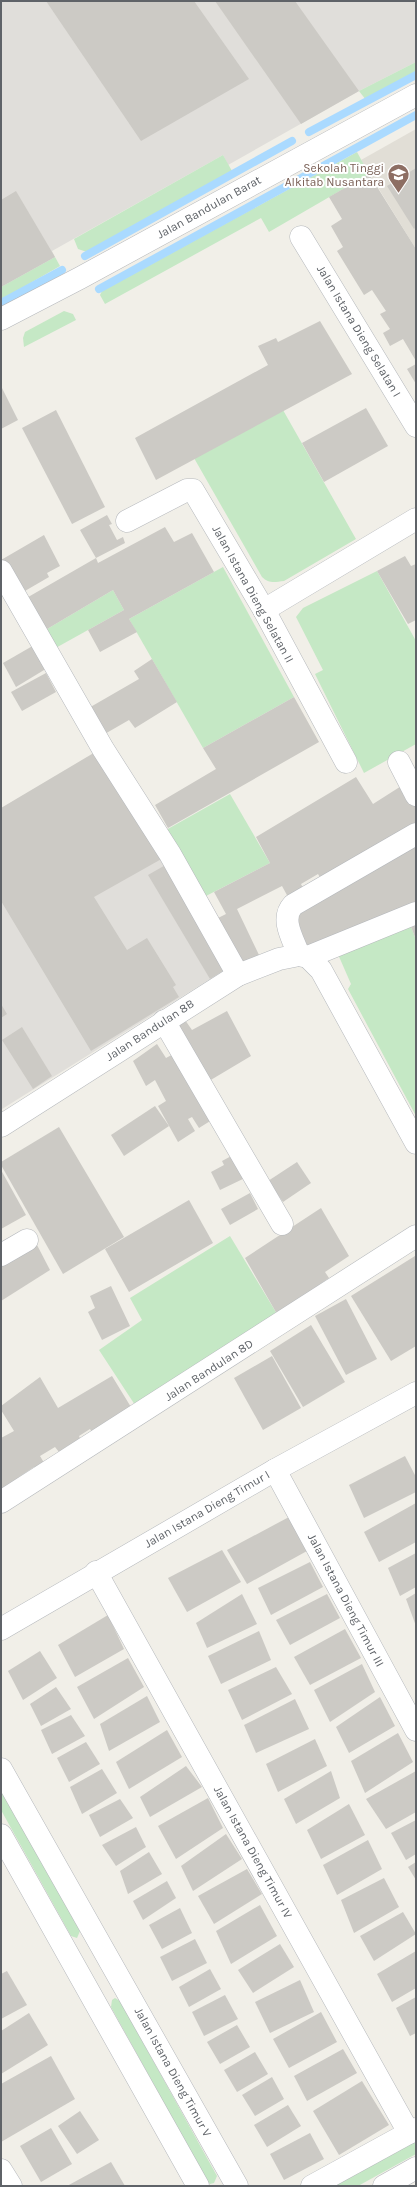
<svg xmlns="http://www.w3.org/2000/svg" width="417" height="2187" font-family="Karla,sans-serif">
	<rect width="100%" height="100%" fill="#f1efe8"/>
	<g fill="#e0deda">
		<path d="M1,1H416V62L359,91L228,165L223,155L52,251L55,257L1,287Z"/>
		<path d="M1,808L165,857L210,979L2,1109Z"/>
	</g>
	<path fill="#e1ded6" d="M416,129V249L361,160Z"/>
	<g fill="#c5e8c5">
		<path d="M416,62V73L366,100L359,91Z"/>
		<path d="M357,152L369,174L269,232L261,218L105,304L100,295L102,291Z"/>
		<path d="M223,155L232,171L87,252L78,249L74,239Z"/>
		<path d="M55,257L60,266L1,300V287Z"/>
		<path d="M64,311L73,314L76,320L24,347L23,338L25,332Z"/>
		<path d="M283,410L356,539L284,581C275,582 269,584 262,577L194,458Z"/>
		<path d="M223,567L294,697L203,748L129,619Z"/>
		<path d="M377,571L416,641V744L364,773L315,674L323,670L296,617L303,608Z"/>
		<path d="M113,590L124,610L52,650L42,632Z"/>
		<path d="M230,794L270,863L204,897L166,830Z"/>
		<path d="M410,924L416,940V1116L348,989L351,984L337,952Z"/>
		<path d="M230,1236L277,1314L135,1405L99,1350L142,1320L130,1298Z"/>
		<path d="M1,1789L80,1931L77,1938L71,1936L1,1810Z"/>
		<path d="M115,1998L120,2001L217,2176L214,2183L210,2184L207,2181L111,2007L112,2000Z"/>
		<path d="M416,2140V2154L358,2186H332Z"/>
	</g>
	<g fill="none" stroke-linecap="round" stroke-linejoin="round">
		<g stroke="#aadaff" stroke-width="8">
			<path d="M309,132L416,75"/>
			<path d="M85,256L292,141"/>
			<path d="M99,289L416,115"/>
			<path d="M1,303L62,270"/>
		</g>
	</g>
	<g fill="#cccac5">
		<path d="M46,1H194L249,79L141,141Z"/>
		<path d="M215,1H295L359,91L301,124Z"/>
		<path d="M416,168V227L414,229L387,186Z"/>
		<path d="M369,174L416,249V361L403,339L390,346L383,333L390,329L380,314L386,311L372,290L364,295L337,251L343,247L331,226L342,219L329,197Z"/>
		<path d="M16,191L55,257L1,287V200Z"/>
		<path d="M320,321L352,374L156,480L135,438L268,365L258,346L276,338L278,342Z"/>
		<path d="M416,364V384L407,369Z"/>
		<path d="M1,386L18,420L1,429Z"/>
		<path d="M366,408L388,446L324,482L302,443Z"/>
		<path d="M56,410L105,507L72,524L22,428Z"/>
		<path d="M107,515L112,524L109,525L117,540L123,537L125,543L96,558L80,530Z"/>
		<path d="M165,527L174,542L192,533L214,572L129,619L137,632L100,652L88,630L124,610L113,590L42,632L23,600L96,558L98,563Z"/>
		<path d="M44,535L60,566L47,573L49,577L18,595L1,565V560Z"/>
		<path d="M405,556L411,566L416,564V620L408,624L377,571Z"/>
		<path d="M36,644L49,667L16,687L3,663Z"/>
		<path d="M152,659L177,702L135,728L129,720L103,735L87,709L139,679L134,671Z"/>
		<path d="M46,673L56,692L22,711L11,692Z"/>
		<path d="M294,697L319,742L168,828L155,805L216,769L203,748Z"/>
		<path d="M97,751L165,857L94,897L127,950L147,938L176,985L173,987L179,997L91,1051L1,901V808Z"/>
		<path d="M356,777L373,804L406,783L416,802V827L321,879L318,874L301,884L303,888L288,897L282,886L237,909L259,955L239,965L216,919L226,914L214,892L270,863L256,837Z"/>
		<path d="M416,845V908L301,949L290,915L305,911L302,905Z"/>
		<path d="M169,863L228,968L210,979L148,875Z"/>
		<path d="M416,922V940L410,924Z"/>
		<path d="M1,1004L7,1014L1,1018Z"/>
		<path d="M227,1011L251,1056L204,1084L173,1027L185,1020L192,1030Z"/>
		<path d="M22,1027L52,1076L33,1089L2,1040Z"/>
		<path d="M157,1044L166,1058L177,1052L215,1118L199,1128L192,1117L188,1119L195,1131L178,1142L158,1106L166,1101L155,1080L146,1086L133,1061Z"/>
		<path d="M155,1106L169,1126L124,1156L111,1135Z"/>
		<path d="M59,1127L124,1237L63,1274L1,1165V1162Z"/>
		<path d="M235,1154L247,1177L220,1190L211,1172L224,1165L222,1161Z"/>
		<path d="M297,1162L311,1183L283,1202L268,1181Z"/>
		<path d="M1,1170L26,1215L1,1229Z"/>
		<path d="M250,1193L258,1209L230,1225L221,1209Z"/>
		<path d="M189,1200L213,1243L129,1292L105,1249Z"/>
		<path d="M321,1208L349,1256L325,1272L329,1278L277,1314L245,1258Z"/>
		<path d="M37,1245L50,1270L1,1301V1266Z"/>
		<path d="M415,1256L416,1346L391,1361L351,1296Z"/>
		<path d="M111,1286L130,1326L102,1340L88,1312L95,1308L90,1296Z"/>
		<path d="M346,1299L377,1359L346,1375L315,1316Z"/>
		<path d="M311,1325L345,1382L303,1407L270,1351Z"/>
		<path d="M272,1356L301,1408L263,1430L234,1378Z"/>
		<path d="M112,1376L134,1412L94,1436L90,1429L79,1436L82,1443L69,1445L59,1452L55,1447L40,1456L46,1466L37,1471L34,1467L19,1477L22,1483L1,1495V1438L14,1431L1,1410V1406L40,1377L58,1408Z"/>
		<path d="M405,1456L416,1477V1492L364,1518L349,1485Z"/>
		<path d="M416,1503V1542L379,1562L364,1532Z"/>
		<path d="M289,1517L307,1551L247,1584L227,1550Z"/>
		<path d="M222,1550L241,1582L187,1612L168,1578Z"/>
		<path d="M416,1553V1587L400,1596L388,1568Z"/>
		<path d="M310,1562L323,1587L271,1615L258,1588Z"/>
		<path d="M416,1593V1626L406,1599Z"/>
		<path d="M242,1594L257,1624L207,1648L196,1623Z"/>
		<path d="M327,1594L340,1618L290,1645L276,1620Z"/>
		<path d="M108,1615L124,1649L75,1677L58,1645Z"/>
		<path d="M345,1629L361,1658L310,1685L294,1657Z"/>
		<path d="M259,1631L271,1660L221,1684L208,1656Z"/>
		<path d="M40,1651L57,1678L23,1700L8,1671Z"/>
		<path d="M128,1658L144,1687L94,1719L77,1687Z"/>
		<path d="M362,1664L375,1692L330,1722L314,1690Z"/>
		<path d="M276,1667L292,1694L242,1720L228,1690Z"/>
		<path d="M56,1687L71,1709L41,1726L30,1704Z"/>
		<path d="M147,1696L160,1722L109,1751L100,1724Z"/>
		<path d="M380,1697L395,1726L349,1753L336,1727Z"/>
		<path d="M295,1699L309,1729L256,1753L244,1725Z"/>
		<path d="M71,1715L85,1736L52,1754L41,1730Z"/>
		<path d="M167,1730L182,1757L129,1789L116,1762Z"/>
		<path d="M398,1733L413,1762L365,1793L351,1761Z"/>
		<path d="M315,1739L327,1766L278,1792L266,1764Z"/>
		<path d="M86,1742L100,1764L69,1782L57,1758Z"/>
		<path d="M186,1766L202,1787L150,1817L140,1797Z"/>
		<path d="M102,1769L117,1793L82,1814L70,1787Z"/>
		<path d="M331,1771L340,1798L296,1824L284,1799Z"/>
		<path d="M416,1771V1812L386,1829L366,1799Z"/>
		<path d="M208,1798L223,1828L176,1859L158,1826Z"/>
		<path d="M120,1799L133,1818L100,1837L89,1815Z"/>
		<path d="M349,1804L365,1835L321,1859L307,1830Z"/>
		<path d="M416,1820V1854L406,1860L391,1833Z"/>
		<path d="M136,1827L146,1847L116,1866L102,1845Z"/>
		<path d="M226,1834L242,1859L193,1891L181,1866Z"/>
		<path d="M368,1840L382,1869L337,1895L323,1865Z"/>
		<path d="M149,1852L162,1874L128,1894L120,1871Z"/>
		<path d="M416,1862V1880L408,1867Z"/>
		<path d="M247,1869L262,1894L214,1924L198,1896Z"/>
		<path d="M384,1878L399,1907L354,1933L341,1900Z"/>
		<path d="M167,1881L176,1898L143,1920L133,1901Z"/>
		<path d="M260,1905L277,1936L231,1964L216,1931Z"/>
		<path d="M180,1908L192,1933L162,1949L149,1925Z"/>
		<path d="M403,1912L416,1934L374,1961L360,1936Z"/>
		<path d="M195,1939L207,1963L172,1981L160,1957Z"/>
		<path d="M280,1944L294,1967L253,1993L238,1970Z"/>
		<path d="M416,1951V1988L392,2002L377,1974Z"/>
		<path d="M210,1969L221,1989L189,2007L179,1987Z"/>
		<path d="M7,1971L27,2005L1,2019V1974Z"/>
		<path d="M300,1980L314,2012L270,2033L255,2002Z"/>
		<path d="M225,1995L238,2019L204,2036L192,2012Z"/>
		<path d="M416,1997V2033L410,2036L396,2008Z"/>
		<path d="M321,2012L337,2042L289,2068L273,2039Z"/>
		<path d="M29,2013L48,2045L1,2074V2031Z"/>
		<path d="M237,2025L250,2047L220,2064L207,2042Z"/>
		<path d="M343,2049L357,2073L307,2101L294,2076Z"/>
		<path d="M255,2052L268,2074L237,2092L224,2070Z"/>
		<path d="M51,2056L75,2099L1,2142V2084Z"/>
		<path d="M272,2077L284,2099L255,2116L242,2095Z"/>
		<path d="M362,2081L389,2125L339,2155L313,2111Z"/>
		<path d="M288,2105L301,2126L267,2147L254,2125Z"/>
		<path d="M80,2111L99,2140L77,2154L58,2126Z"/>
		<path d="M51,2128L72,2164L41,2182L20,2146Z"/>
		<path d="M310,2133L324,2159L284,2180L270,2154Z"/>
		<path d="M111,2162L125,2186H67Z"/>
	</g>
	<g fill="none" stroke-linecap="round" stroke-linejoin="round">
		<defs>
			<g id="minor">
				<path d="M301,237L416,426"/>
				<path d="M127,521L187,490H193L264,610L346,762"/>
				<path d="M1,571L103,749L170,854L238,975"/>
				<path d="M264,610L416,519"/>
				<path d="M399,762L416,795"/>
				<path d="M299,955C293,939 280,919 293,905L416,834"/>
				<path d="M308,957L416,913"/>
				<path d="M164,1021L282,1224"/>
				<path d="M1,1126L238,975L279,959L299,955L308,957L321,970L416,1143"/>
				<path d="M1,1255L27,1240"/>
				<path d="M275,1470L416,1730"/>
				<path d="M1,1502L416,1236"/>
				<path d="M96,1572L409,2133"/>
				<path d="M1,1629L275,1470L416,1393"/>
				<path d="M1,1769L237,2186"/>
				<path d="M1,1835L198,2186"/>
				<path d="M1,2170L11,2186"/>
				<path d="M312,2186L416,2129"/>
				<path d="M384,2186L416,2168"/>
			</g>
			<path id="tertiary" d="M1,319L80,278L416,95"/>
		</defs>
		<use href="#minor" stroke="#b5b8bc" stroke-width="23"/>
		<use href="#tertiary" stroke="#b5b8bc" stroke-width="23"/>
		<use href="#minor" stroke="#fff" stroke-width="22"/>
		<use href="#tertiary" stroke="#fff" stroke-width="22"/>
	</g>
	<defs>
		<symbol id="university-pin" viewBox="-11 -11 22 30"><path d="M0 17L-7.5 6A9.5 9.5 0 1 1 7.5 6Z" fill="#8d6e63" stroke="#fff"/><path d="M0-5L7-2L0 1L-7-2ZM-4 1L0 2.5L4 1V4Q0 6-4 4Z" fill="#fff"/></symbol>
	</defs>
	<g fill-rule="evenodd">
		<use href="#university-pin" x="386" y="162" width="25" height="34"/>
	</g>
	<g text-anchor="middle" stroke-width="4" stroke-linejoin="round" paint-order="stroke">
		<g font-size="12" fill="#785e54" stroke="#fff" text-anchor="end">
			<text x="384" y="172">Sekolah Tinggi<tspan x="384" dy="14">Alkitab Nusantara</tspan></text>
		</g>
		<g font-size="12" fill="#5f6368" stroke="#fff">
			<text transform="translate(209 207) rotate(-29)" y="4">Jalan Bandulan Barat</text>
			<text transform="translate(359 331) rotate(59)" y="4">Jalan Istana Dieng Selatan I</text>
			<text transform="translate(253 594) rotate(61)" y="4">Jalan Istana Dieng Selatan II</text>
			<text transform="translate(150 1030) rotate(-33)" y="4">Jalan Bandulan 8B</text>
			<text transform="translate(209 1370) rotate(-33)" y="4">Jalan Bandulan 8D</text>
			<text transform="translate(207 1509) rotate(-30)" y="4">Jalan Istana Dieng Timur I</text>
			<text transform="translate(346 1600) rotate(62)" y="4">Jalan Istana Dieng Timur III</text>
			<text transform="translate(253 1852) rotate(61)" y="4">Jalan Istana Dieng Timur IV</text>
			<text transform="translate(173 2072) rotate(61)" y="4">Jalan Istana Dieng Timur V</text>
		</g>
	</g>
	<rect width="417" height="2187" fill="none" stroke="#5f6368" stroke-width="4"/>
</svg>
